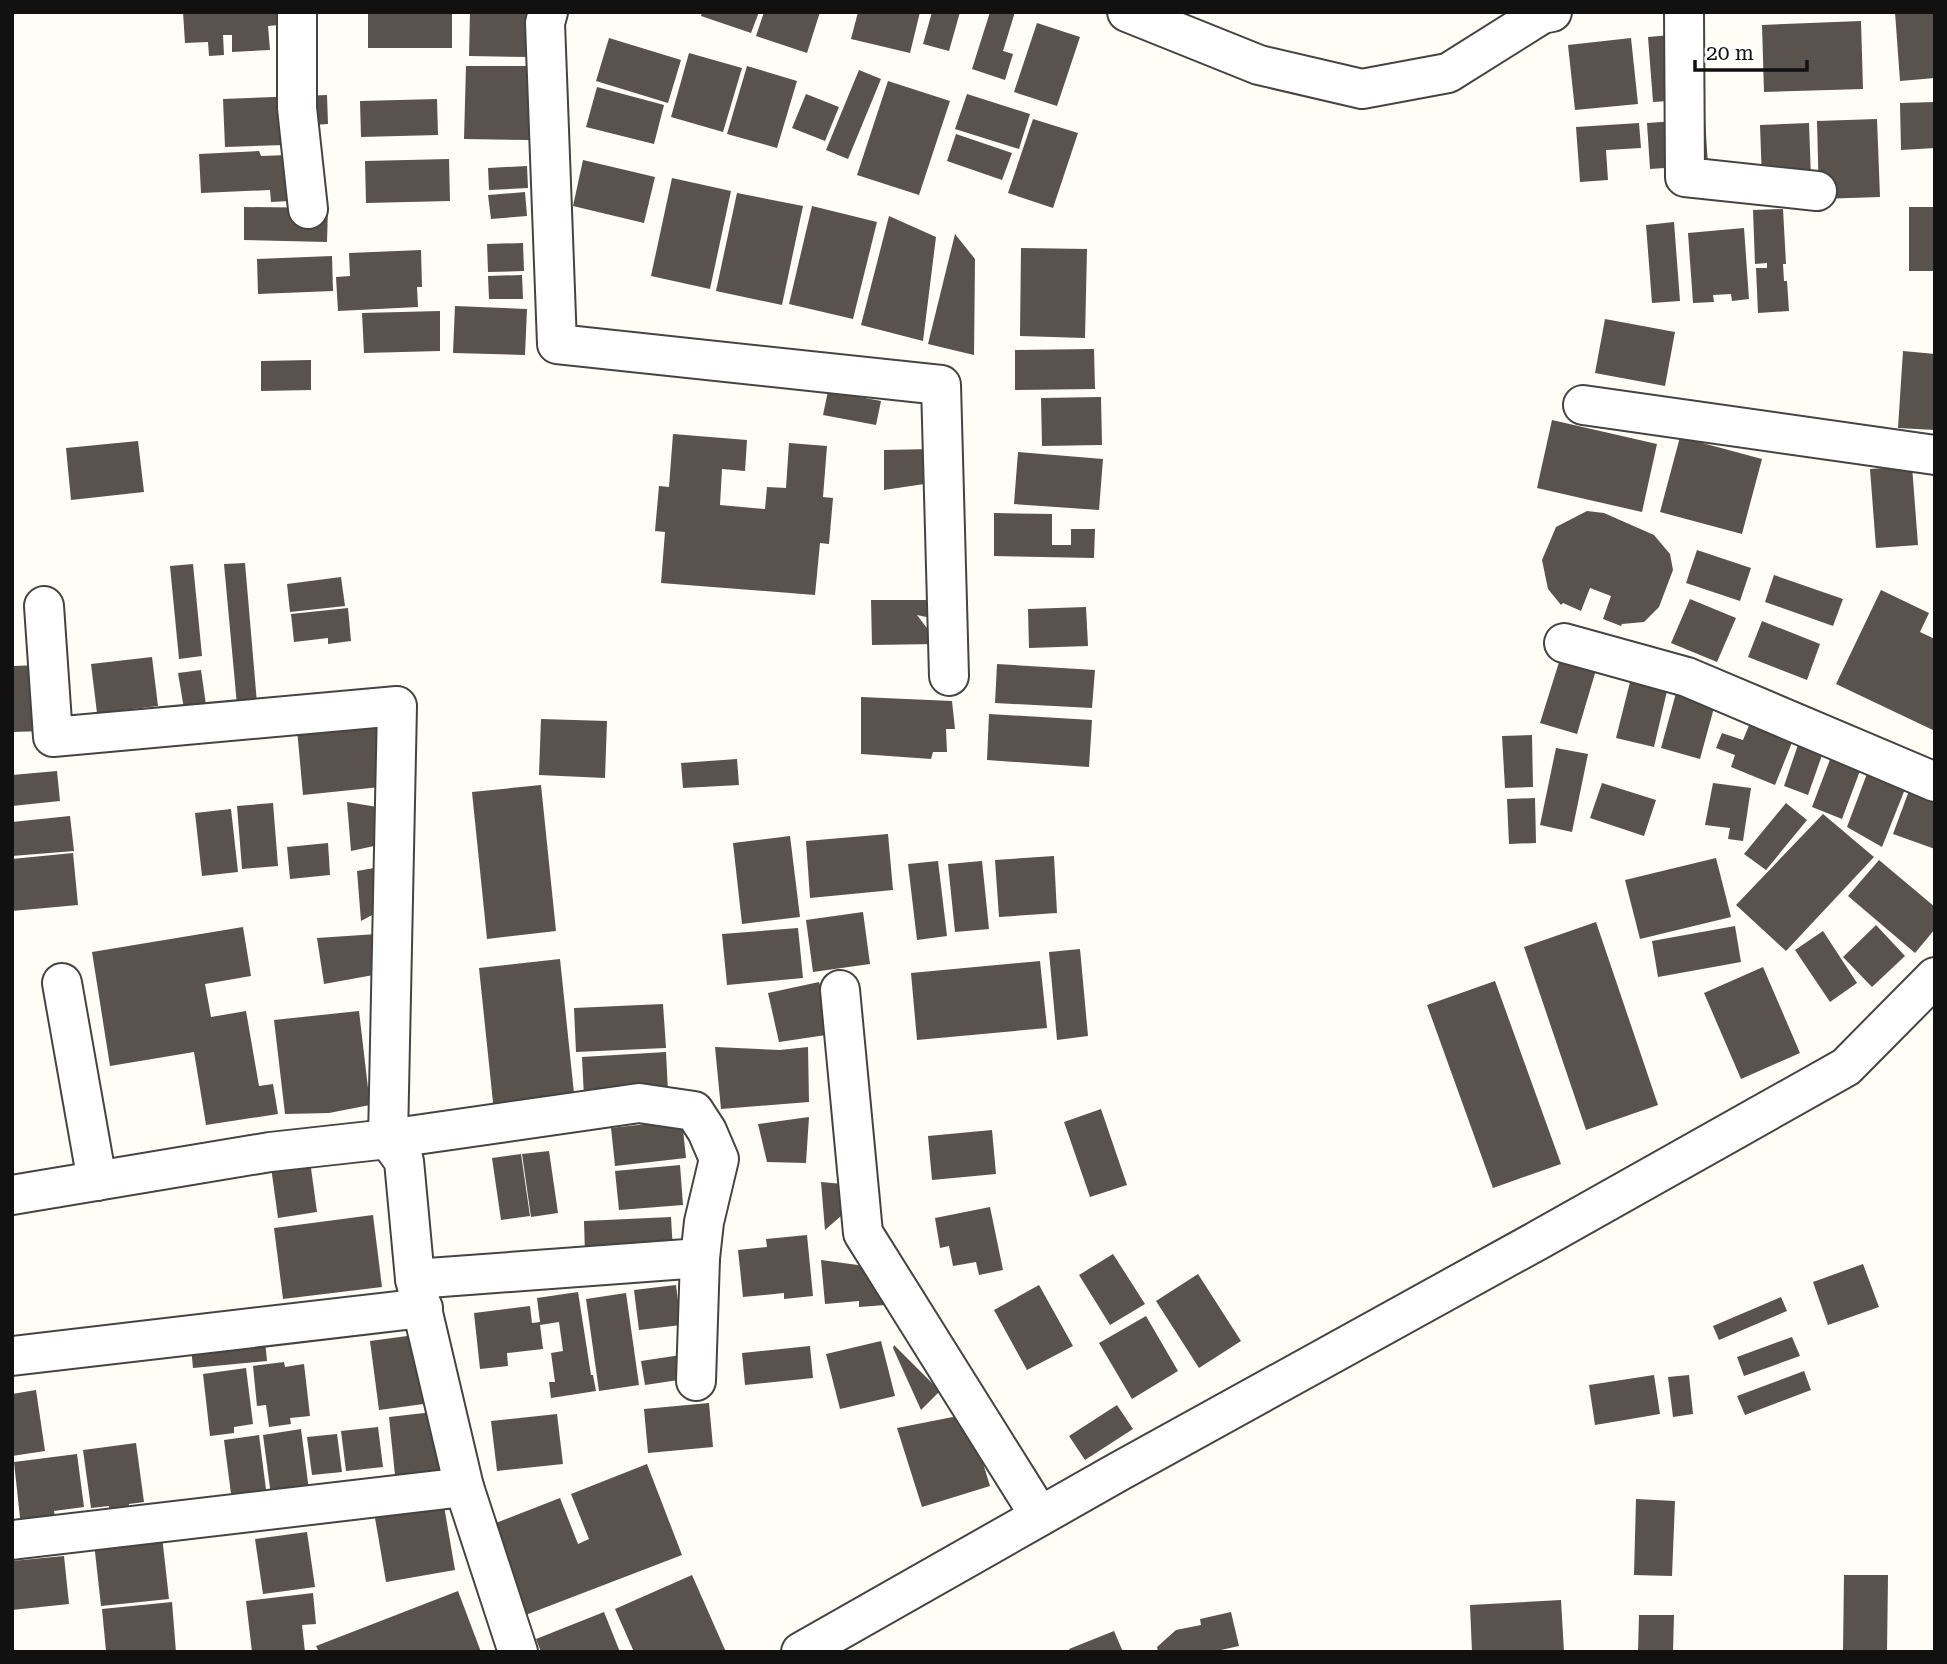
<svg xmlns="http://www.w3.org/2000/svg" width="1947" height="1664" font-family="'Roboto Serif',serif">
	<rect width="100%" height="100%" fill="#fffdf5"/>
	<g fill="#5a524d">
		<path d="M183,12H278L279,25L268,26L270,50L232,52V35H223L224,55L209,56L208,42L185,43Z"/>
		<rect x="368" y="12" width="84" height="36"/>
		<path d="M470,12H532L531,57L469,56Z"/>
		<path d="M702,12H759L751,33L701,16Z"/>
		<path d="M764,12H820L807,53L756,36Z"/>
		<path d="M858,12H920L910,53L851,39Z"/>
		<path d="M932,12H960L949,51L923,44Z"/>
		<path d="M990,12H1015L1003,51L1013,54L1005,80L972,69Z"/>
		<path d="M1895,12H1935V78L1900,81Z"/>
		<path d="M1861,21L1863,89L1764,92L1762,25Z"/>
		<path d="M1037,23L1080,37L1057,106L1014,92Z"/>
		<path d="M1693,33L1698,99L1653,102L1648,37Z"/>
		<path d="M609,38L681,60L668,103L596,81Z"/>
		<path d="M1631,38L1638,104L1575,110L1568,45Z"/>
		<path d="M689,53L742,68L723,132L671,117Z"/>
		<path d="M466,66H531L529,140L464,139Z"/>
		<path d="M747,66L797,81L777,148L727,134Z"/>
		<path d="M859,70L881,79L848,159L826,150Z"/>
		<path d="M888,81L950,101L919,195L857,175Z"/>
		<path d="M597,87L664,105L654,144L586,127Z"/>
		<path d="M806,94L839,107L825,141L792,128Z"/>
		<path d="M967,94L1030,114L1019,149L955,129Z"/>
		<path d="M327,95L328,124L313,125V144L225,147L223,99Z"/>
		<path d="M437,99L438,135L361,137L360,101Z"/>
		<path d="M1935,102V148L1901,150L1900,103Z"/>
		<path d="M1033,119L1078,133L1053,208L1008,193Z"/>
		<path d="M1705,119L1708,165L1650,169L1647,123Z"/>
		<path d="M1877,119L1880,197L1819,199L1817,121Z"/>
		<path d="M1639,123L1641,148L1606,150L1608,180L1580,182L1576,127Z"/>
		<path d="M1809,123L1811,179L1762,181L1760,125Z"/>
		<path d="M956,134L1012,153L1002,180L947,161Z"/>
		<path d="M259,151L261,156L287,155L289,201L271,202L270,190L201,193L199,154Z"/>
		<path d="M449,159L450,201L366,203L365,161Z"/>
		<path d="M583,160L655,177L644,223L573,206Z"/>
		<path d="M527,166L528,188L489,190L488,168Z"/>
		<path d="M672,178L731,191L710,289L651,276Z"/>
		<path d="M525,192L527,216L491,219L488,195Z"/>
		<path d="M737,193L803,206L782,305L716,291Z"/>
		<path d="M812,206L877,222L853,319L789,304Z"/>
		<path d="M244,207L328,208L327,242L244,240Z"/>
		<rect x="1909" y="207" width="26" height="64"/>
		<path d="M1783,209L1786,264H1783L1784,281H1787L1789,311L1758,313L1756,268H1767V263L1755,264L1753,210Z"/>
		<path d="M889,216L936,237L923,341L861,325Z"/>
		<path d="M1674,222L1680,301L1652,303L1646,225Z"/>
		<path d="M1744,228L1749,299L1732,301L1731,294L1713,295L1714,302L1693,303L1688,233Z"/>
		<path d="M955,234L975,259L974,355L928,344Z"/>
		<path d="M523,243L524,271L488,272L487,244Z"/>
		<path d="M1021,248L1087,249L1085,338L1020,336Z"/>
		<path d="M421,250L422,287H417L418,307L338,311L336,277L350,276L349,253Z"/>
		<path d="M332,256L333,291L258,294L257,259Z"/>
		<path d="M522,275L523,299H489L488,276Z"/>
		<path d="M455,306L527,309L525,355L453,353Z"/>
		<path d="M440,311V351L364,353L362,313Z"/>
		<path d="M1605,319L1675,332L1665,386L1595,373Z"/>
		<path d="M1094,349L1095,389L1015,390V350Z"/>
		<path d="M1903,351L1935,354V430L1898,428Z"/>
		<path d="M311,360V390L261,391V361Z"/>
		<path d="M828,391L881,401L876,425L823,415Z"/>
		<path d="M1101,397L1102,445L1042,446L1041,398Z"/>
		<path d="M1552,420L1657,444L1642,512L1537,488Z"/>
		<path d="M673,434L747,440L745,471L722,469L720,505L765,509L767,487L786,488L789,443L827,446L823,497L833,498L829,544L820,543L815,595L661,583L665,532L655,531L659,486L669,487Z"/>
		<path d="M1680,437L1762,459L1742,534L1660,512Z"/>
		<path d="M138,441L144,492L71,500L66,448Z"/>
		<path d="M932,449L931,483L884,490V450Z"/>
		<path d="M1018,452L1103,459L1099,510L1014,504Z"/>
		<path d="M1912,466L1918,545L1876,548L1870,469Z"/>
		<path d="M1587,511L1604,513L1654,535L1670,554L1673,570L1659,607L1644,622L1622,624L1621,626L1603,619L1611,596L1590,588L1581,611L1563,603L1561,605L1548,589L1542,560L1556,527Z"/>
		<path d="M994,513L1052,514V545H1071V529H1095L1094,558L994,556Z"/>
		<path d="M1697,550L1751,568L1740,601L1686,583Z"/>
		<path d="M245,563L257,703L237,705L224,564Z"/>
		<path d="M193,564L202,656L179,659L170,566Z"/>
		<path d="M1774,575L1843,599L1833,626L1765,602Z"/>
		<path d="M341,577L345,606L290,612L287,584Z"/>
		<path d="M1881,590L1929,613L1920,632L1935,639V731L1836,684Z"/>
		<path d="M1690,599L1736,618L1717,662L1671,643Z"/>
		<path d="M871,600H936V619L917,615L936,640V644L872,645Z"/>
		<path d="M1086,607L1088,646L1029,648L1028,609Z"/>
		<path d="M348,608L351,641L328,644V638L294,642L291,614Z"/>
		<path d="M1762,621L1820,644L1807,680L1748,657Z"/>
		<path d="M152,657L158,706L97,713L91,664Z"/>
		<path d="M1560,659L1596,670L1577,734L1540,723Z"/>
		<path d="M997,664L1095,670L1092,708L995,703Z"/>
		<path d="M41,665L45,731L12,732V666Z"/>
		<path d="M201,670L207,712L185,715L178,673Z"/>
		<path d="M1630,682L1667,691L1654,747L1616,738Z"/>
		<path d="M1676,693L1715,704L1700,759L1661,748Z"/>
		<path d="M861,697L952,701L955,729H946L947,752H933L931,759L861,754Z"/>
		<path d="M989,714L1092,720L1089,767L987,760Z"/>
		<path d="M1752,718L1795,735L1775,785L1731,767L1735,755L1716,748L1722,733L1743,740Z"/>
		<path d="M541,719L607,721L605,778L539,775Z"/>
		<path d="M383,720L390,786L303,795L297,729Z"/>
		<path d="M1802,733L1827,741L1808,795L1784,786Z"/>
		<path d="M1532,735L1533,787L1505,788L1502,736Z"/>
		<path d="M1556,748L1588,754L1572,832L1540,825Z"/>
		<path d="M1834,749L1864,760L1842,819L1812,807Z"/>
		<path d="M737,759L739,785L683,788L681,763Z"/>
		<path d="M1871,763L1909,779L1882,847L1847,827Z"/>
		<path d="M57,771L60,801L12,806V775Z"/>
		<path d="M1602,783L1656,800L1644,836L1590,818Z"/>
		<path d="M1713,783L1751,788L1743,841L1728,839L1730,828L1705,825Z"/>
		<path d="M541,785L556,931L487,939L472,792Z"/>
		<path d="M1910,788L1935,798V849L1893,834Z"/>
		<path d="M1535,798L1536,843L1509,844L1507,799Z"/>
		<path d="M347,802L383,808L388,843L351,851Z"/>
		<path d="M273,803L278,866L242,869L237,806Z"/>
		<path d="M1786,803L1807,820L1766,870L1744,854Z"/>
		<path d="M231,809L238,872L202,876L195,813Z"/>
		<path d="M1823,814L1874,857L1786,951L1736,905Z"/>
		<path d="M70,816L74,851L12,856V822Z"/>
		<path d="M888,834L893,890L810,898L806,841Z"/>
		<path d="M790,836L800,917L742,924L733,843Z"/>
		<path d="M328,843L330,875L290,879L287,847Z"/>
		<path d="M73,853L78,905L12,911V859Z"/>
		<path d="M1054,856L1057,913L999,917L995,860Z"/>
		<path d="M1716,858L1731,917L1640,939L1625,880Z"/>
		<path d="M1879,860L1935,907V929L1915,953L1848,896Z"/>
		<path d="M938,861L947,936L917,940L908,864Z"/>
		<path d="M982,861L989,929L955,932L948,864Z"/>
		<path d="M380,867L385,908L361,921L357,871Z"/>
		<path d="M863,912L870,964L813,972L806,920Z"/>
		<path d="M1596,922L1658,1105L1586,1130L1524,947Z"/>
		<path d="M1876,925L1905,956L1872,987L1843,957Z"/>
		<path d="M1735,926L1741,962L1658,977L1652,941Z"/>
		<path d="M243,927L251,976L205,984L211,1017L246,1011L259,1086L273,1084L278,1114L206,1125L194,1052L110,1066L92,952Z"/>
		<path d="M798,928L803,978L727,985L722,934Z"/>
		<path d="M1823,931L1857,983L1830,1002L1795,950Z"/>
		<path d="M377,934L390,972L324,984L317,938Z"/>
		<path d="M1080,949L1088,1036L1057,1040L1049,952Z"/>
		<path d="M560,959L575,1103L494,1112L479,968Z"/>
		<path d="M1040,961L1047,1028L917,1040L911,973Z"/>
		<path d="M1763,967L1800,1053L1741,1079L1704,993Z"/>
		<path d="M1495,981L1561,1164L1493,1188L1427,1005Z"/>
		<path d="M819,982L826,1005V1035L779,1042L768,993Z"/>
		<path d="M663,1004L666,1048L576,1052L574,1008Z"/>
		<path d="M359,1011L370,1105L329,1113L285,1114L274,1020Z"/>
		<path d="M715,1047L780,1050L808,1047L809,1102L721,1109Z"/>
		<path d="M666,1052L668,1092L584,1097L582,1057Z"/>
		<path d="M1101,1109L1127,1185L1090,1197L1064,1122Z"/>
		<path d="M809,1117L806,1163L767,1162L758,1124Z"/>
		<path d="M682,1120L686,1158L615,1166L611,1128Z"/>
		<path d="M992,1130L996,1174L932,1180L928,1136Z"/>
		<path d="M549,1151L558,1213L531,1217L522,1154Z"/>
		<path d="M521,1154L530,1216L501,1220L492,1158Z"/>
		<path d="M310,1161L317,1212L278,1218L271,1167Z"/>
		<path d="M680,1165L683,1205L619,1210L615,1171Z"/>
		<path d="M821,1182L843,1184L841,1216L825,1230Z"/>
		<path d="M990,1207L1003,1270L979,1275L976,1262L953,1266L949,1246L940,1248L935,1218Z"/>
		<path d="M373,1215L382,1287L283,1299L274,1228Z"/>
		<path d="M671,1217L673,1251L585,1255L584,1221Z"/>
		<path d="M807,1235L813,1296L784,1299V1293L743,1297L738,1250L767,1247L766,1239Z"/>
		<path d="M1113,1254L1145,1304L1110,1325L1079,1275Z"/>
		<path d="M821,1260L865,1266L885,1305L859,1307V1301L825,1304Z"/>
		<path d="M1863,1264L1879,1307L1828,1325L1813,1282Z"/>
		<path d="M1198,1274L1241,1341L1199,1368L1156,1301Z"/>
		<path d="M676,1285L681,1325L639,1330L634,1290Z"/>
		<path d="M1039,1285L1073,1346L1027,1370L994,1310Z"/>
		<path d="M578,1292L591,1375H593L596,1391L551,1398L549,1382H555L551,1353L563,1351L559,1322L540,1325L543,1349L507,1353L508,1366L480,1369L474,1313L530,1306L532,1323L540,1322L537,1298Z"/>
		<path d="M626,1293L639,1385L599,1391L586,1299Z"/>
		<path d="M1781,1297L1787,1311L1719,1340L1713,1326Z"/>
		<path d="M1146,1316L1178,1371L1132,1399L1099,1343Z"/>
		<path d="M264,1330L267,1361L193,1368L190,1337Z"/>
		<path d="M422,1334L431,1403L379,1410L370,1341Z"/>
		<path d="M1792,1337L1800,1356L1744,1376L1737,1357Z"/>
		<path d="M881,1341L895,1396L840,1409L826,1354Z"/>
		<path d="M894,1345L940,1391L921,1410L893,1348Z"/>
		<path d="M810,1346L813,1378L745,1385L742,1353Z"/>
		<path d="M681,1355L685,1379L645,1385L641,1361Z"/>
		<path d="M284,1362L285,1367L304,1364L310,1416L290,1418L291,1424L269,1427L266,1405L257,1406L253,1366Z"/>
		<path d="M246,1368L253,1424L234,1427V1433L210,1436L203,1374Z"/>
		<path d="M1804,1371L1811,1390L1745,1415L1737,1396Z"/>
		<path d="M1654,1375L1660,1414L1595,1425L1589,1385Z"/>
		<path d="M1689,1375L1693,1414L1673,1417L1668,1377Z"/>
		<path d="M36,1390L45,1451L12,1456V1394Z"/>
		<path d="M709,1403L713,1447L648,1453L644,1409Z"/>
		<path d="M1117,1405L1133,1429L1085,1460L1069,1436Z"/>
		<path d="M433,1412L440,1470L395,1475L389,1417Z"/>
		<path d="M557,1414L563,1464L497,1471L491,1421Z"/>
		<path d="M968,1414L990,1486L922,1507L897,1428Z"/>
		<path d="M378,1427L383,1467L346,1471L341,1431Z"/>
		<path d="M301,1429L310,1498L272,1503L263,1435Z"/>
		<path d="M337,1434L342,1472L312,1475L307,1437Z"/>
		<path d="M259,1435L268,1505L233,1509L224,1440Z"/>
		<path d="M136,1443L144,1502L129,1504V1511L110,1513L109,1506L91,1508L83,1450Z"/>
		<path d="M77,1454L84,1507L54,1511L56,1523L21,1527L14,1462Z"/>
		<path d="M647,1464L682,1555L523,1616L488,1526L560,1498L578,1544L589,1539L571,1494Z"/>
		<path d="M1636,1499L1675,1501L1672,1576L1634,1575Z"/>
		<path d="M444,1506L455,1570L386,1582L375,1518Z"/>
		<path d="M307,1532L315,1587L263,1594L255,1539Z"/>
		<path d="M162,1536L169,1599L101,1606L94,1543Z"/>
		<path d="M64,1556L69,1604L12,1610V1561Z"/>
		<path d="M692,1575L726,1652H634L615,1609Z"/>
		<path d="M1844,1575H1888L1887,1652H1843Z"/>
		<path d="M458,1591L481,1652H319L316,1646Z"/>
		<path d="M313,1593L316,1624L302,1625L305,1652H252L246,1601Z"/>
		<path d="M1561,1600L1564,1652H1472L1470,1605Z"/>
		<path d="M172,1602L176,1652L106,1651L102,1609Z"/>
		<path d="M604,1612L620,1652H541L536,1639Z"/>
		<path d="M1231,1612L1239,1646L1212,1652H1158L1157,1647L1176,1630L1201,1625L1200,1619Z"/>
		<path d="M1639,1615H1674L1673,1652H1638Z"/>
		<path d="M1114,1631L1123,1652H1071L1069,1649Z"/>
	</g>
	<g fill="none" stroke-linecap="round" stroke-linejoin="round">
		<defs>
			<g id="minor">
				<path d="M297,12V108L308,209"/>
				<path d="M548,12L545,23L557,344L941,385L949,676"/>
				<path d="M1127,12L1259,65L1362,89L1448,73L1542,14L1552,12"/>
				<path d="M1684,12L1685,177L1817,191"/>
				<path d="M1583,405L1935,455"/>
				<path d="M44,606L53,737L397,706L388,1139L404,1161L415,1279L464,1487L518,1652"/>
				<path d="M1564,643L1687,677L1935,782"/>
				<path d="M62,983L97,1181"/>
				<path d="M840,990L863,1233L1040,1516"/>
				<path d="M12,1195L270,1152L388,1139L639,1103L694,1111L707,1131L719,1159L704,1222L700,1258L696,1381"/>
				<path d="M415,1279L700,1258"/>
				<path d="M12,1356L423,1308"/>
				<path d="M12,1540L464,1487"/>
			</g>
			<path id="tertiary" d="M801,1652L1118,1472L1542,1238L1846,1067L1935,977"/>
		</defs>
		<use href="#minor" stroke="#444" stroke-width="42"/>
		<use href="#tertiary" stroke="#444" stroke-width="42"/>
		<use href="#minor" stroke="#fff" stroke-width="38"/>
		<use href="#tertiary" stroke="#fff" stroke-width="38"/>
	</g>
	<rect width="1947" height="1664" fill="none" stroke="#111111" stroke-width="28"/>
	<path d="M1695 60v10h112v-10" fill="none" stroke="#111111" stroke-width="3.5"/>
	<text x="1706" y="60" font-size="21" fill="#111111" stroke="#ffffff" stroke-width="5" paint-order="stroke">20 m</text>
</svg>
